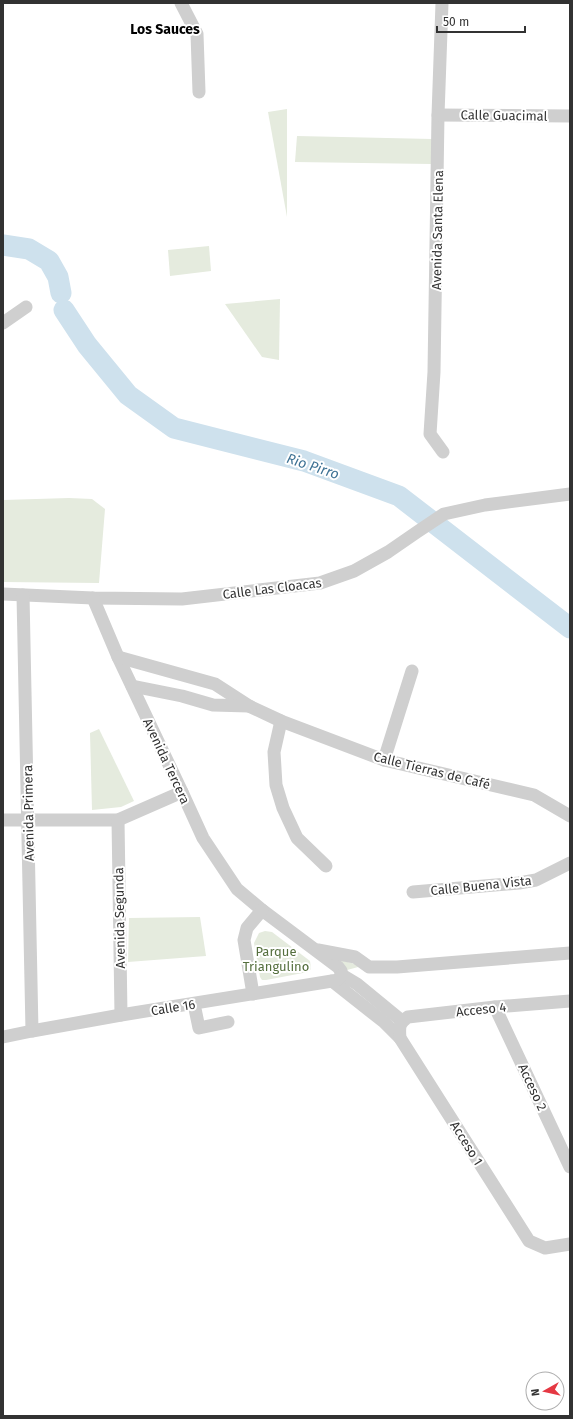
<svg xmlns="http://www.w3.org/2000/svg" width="573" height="1419" font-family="'Fira Sans',sans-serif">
	<rect width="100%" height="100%" fill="#fff"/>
	<g fill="#e5ebde">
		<path d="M287,109V217L268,112Z"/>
		<path d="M297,136L432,139L431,164L295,162Z"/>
		<path d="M209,246L211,271L170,276L168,250Z"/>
		<path d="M280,299L279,360L262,357L225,304Z"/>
		<path d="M69,498L92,499L105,509L99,583L3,582V500Z"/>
		<path d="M99,729L134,801L121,807L92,810L90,733Z"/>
		<path d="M200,917L206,956L128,962L129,918Z"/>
		<path d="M265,931L272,932L310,961L311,969L308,972L266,980H262L260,977L254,943L259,933Z"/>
		<path d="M337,959L362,966L347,970Z"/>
	</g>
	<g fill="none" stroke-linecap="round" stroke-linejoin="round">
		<g stroke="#cee1ed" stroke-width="21">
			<path d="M3,245L29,249L49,261L58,277L61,293"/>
			<path d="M64,310L87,345L128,395L174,428L304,461L399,496L570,628"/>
		</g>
		<g stroke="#cfcfcf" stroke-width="13">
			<path d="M181,3L197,34L199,92"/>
			<path d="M442,3L438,115L434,372L430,434L443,452"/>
			<path d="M438,115L570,116"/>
			<path d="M3,323L26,307"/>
			<path d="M3,594L93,598L182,599L320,583L354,571L388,552L417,532L444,514L485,505L570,494"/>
			<path d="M23,595L32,1031"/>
			<path d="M93,598L118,657L182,792L203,838L237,889L262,910L338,967L341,971L342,975"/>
			<path d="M118,657L215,684L249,706L281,721L384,760L534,795L570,816"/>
			<path d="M132,686L182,696L213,705L249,706"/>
			<path d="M281,721L274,752L276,785L283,808L297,838L326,866"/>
			<path d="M384,760L412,671"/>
			<path d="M3,820H118L182,792"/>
			<path d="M118,820L121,1015"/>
			<path d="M413,892L519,883L536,880L570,863"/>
			<path d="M318,950L355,957L369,967H397L570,953"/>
			<path d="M342,975L357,984L402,1021"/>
			<path d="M332,981L384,1022L400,1038"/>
			<path d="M253,994L244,940L247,928L262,910"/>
			<path d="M570,1001L495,1007L408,1017C399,1023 399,1027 400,1038L529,1241L545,1248L570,1244"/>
			<path d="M194,1004L199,1028L228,1022"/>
			<path d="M495,1007L570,1167"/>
			<path d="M3,1037L32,1031L121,1015L332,981L337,980L342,975"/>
		</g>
	</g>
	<g text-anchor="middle" stroke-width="4" stroke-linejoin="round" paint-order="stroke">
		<g font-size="13" fill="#323232" stroke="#fff">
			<text transform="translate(504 115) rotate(1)" y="5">Calle Guacimal</text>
			<text transform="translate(437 230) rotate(-89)" y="5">Avenida Santa Elena</text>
			<text transform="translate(272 588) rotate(-7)" y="5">Calle Las Cloacas</text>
			<text transform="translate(167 761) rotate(65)" y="5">Avenida Tercera</text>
			<text transform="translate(432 770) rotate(14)" y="5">Calle Tierras de Café</text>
			<text transform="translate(28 813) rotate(-91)" y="5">Avenida Primera</text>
			<text transform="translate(481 885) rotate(-6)" y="5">Calle Buena Vista</text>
			<text transform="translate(119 918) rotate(-91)" y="5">Avenida Segunda</text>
			<text transform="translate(173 1007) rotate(-9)" y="5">Calle 16</text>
			<text transform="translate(481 1009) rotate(-6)" y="5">Acceso 4</text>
			<text transform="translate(533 1087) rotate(65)" y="5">Acceso 2</text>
			<text transform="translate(467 1143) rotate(58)" y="5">Acceso 1</text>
		</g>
		<g font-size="13" fill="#556f3e" stroke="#fff">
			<text x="276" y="956">Parque<tspan x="276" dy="15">Triangulino</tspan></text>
		</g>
		<g font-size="14" font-weight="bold" fill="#000" stroke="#fff">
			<text x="165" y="34">Los Sauces</text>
		</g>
		<g font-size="14" font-style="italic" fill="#3f7395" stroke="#fff">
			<text transform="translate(313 466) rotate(18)" y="5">Rio Pirro</text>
		</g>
	</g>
	<rect width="573" height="1419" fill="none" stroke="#323232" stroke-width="8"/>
	<g transform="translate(545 1391) rotate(262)"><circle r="19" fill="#ffffff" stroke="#adadad"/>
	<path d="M0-3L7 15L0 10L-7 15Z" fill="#e53843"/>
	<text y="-6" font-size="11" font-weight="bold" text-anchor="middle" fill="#323232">N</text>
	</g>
	<path d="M437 26v6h88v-6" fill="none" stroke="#323232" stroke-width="2"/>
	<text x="443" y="26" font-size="12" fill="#323232" stroke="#ffffff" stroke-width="3" paint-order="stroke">50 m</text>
</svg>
